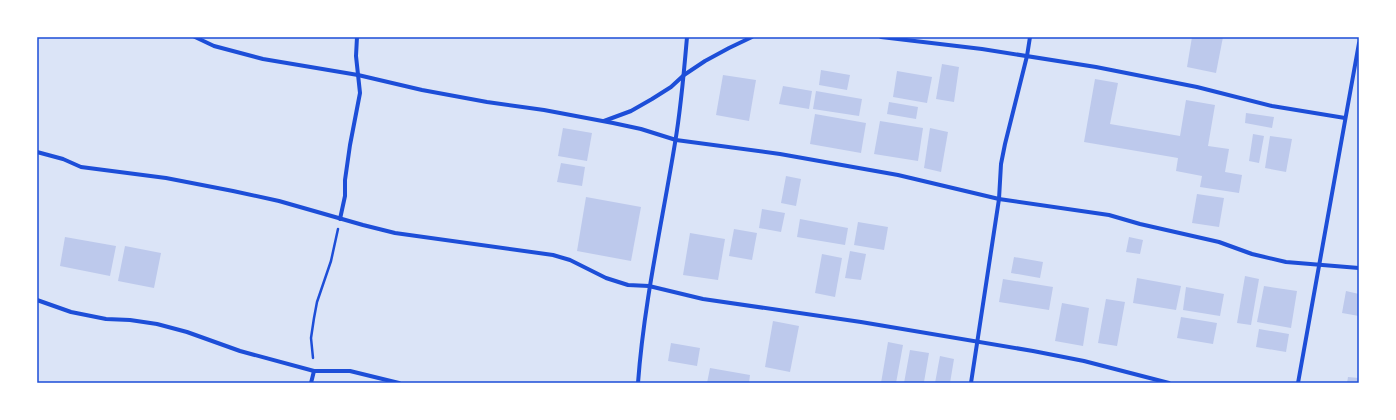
<svg xmlns="http://www.w3.org/2000/svg" width="1396" height="420" font-family="'PT Sans Narrow',sans-serif">
	<rect width="100%" height="100%" fill="#f2f2f2"/>
	<rect fill="#dbe4f7" x="37" y="37" width="1322" height="346"/>
	<g fill="#bdc9ec">
		<path d="M1192,37H1223L1216,73L1187,67Z"/>
		<path d="M942,64L959,67L954,102L936,99Z"/>
		<path d="M821,70L850,75L847,90L819,85Z"/>
		<path d="M897,71L932,77L927,103L893,97Z"/>
		<path d="M723,75L756,80L749,121L716,115Z"/>
		<path d="M1095,79L1118,83L1110,124L1180,136L1186,100L1215,105L1208,146L1229,149L1225,172L1242,175L1239,193L1200,187L1202,176L1176,171L1178,158L1084,142Z"/>
		<path d="M783,86L812,91L809,109L779,104Z"/>
		<path d="M816,91L862,99L859,116L813,109Z"/>
		<path d="M889,102L918,107L916,119L887,114Z"/>
		<path d="M1246,113L1274,117L1272,128L1245,123Z"/>
		<path d="M815,114L866,123L861,153L810,144Z"/>
		<path d="M880,121L923,128L918,161L874,154Z"/>
		<path d="M563,128L592,133L587,161L558,156Z"/>
		<path d="M930,128L948,132L941,172L924,168Z"/>
		<path d="M1253,134L1264,136L1259,163L1249,161Z"/>
		<path d="M1270,136L1292,139L1286,172L1265,168Z"/>
		<path d="M561,163L585,167L582,186L557,182Z"/>
		<path d="M786,176L801,179L796,206L781,203Z"/>
		<path d="M1197,194L1224,198L1219,227L1192,223Z"/>
		<path d="M586,197L641,207L631,261L577,251Z"/>
		<path d="M762,209L785,213L781,232L759,228Z"/>
		<path d="M800,219L848,228L845,245L797,237Z"/>
		<path d="M858,222L888,227L884,250L854,245Z"/>
		<path d="M734,229L757,233L752,260L729,256Z"/>
		<path d="M690,233L725,239L718,280L683,275Z"/>
		<path d="M65,237L116,246L110,276L60,266Z"/>
		<path d="M1129,237L1143,240L1140,254L1126,252Z"/>
		<path d="M125,246L161,253L154,288L118,281Z"/>
		<path d="M850,251L866,254L861,280L845,278Z"/>
		<path d="M822,254L842,258L835,297L815,293Z"/>
		<path d="M1014,257L1043,262L1040,278L1011,273Z"/>
		<path d="M1245,276L1259,279L1251,325L1237,323Z"/>
		<path d="M1137,278L1181,286L1176,310L1133,303Z"/>
		<path d="M1003,279L1053,287L1049,310L999,302Z"/>
		<path d="M1264,286L1297,291L1291,328L1257,322Z"/>
		<path d="M1186,287L1224,294L1220,316L1183,310Z"/>
		<path d="M1346,291L1359,294V316L1342,313Z"/>
		<path d="M1106,299L1125,302L1117,346L1098,343Z"/>
		<path d="M1062,303L1089,308L1083,346L1055,341Z"/>
		<path d="M1181,317L1217,323L1213,344L1177,338Z"/>
		<path d="M773,321L799,326L790,372L765,367Z"/>
		<path d="M1259,329L1289,334L1286,352L1256,347Z"/>
		<path d="M888,342L903,345L896,383H881Z"/>
		<path d="M671,343L700,348L697,366L668,361Z"/>
		<path d="M910,350L929,353L924,382L928,383H904Z"/>
		<path d="M940,356L954,359L950,383H935Z"/>
		<path d="M710,368L750,375L749,383H707Z"/>
		<path d="M1348,377L1359,378V383H1347Z"/>
	</g>
	<g fill="none" stroke-linecap="round" stroke-linejoin="round">
		<path stroke="#1d4ed8" stroke-width="2.5" d="M313,358L311,338L314,318L317,302L331,261L338,229"/>
		<g stroke="#1d4ed8" stroke-width="4">
			<path d="M195,37L214,46L263,59L358,75L422,90L487,102L544,110L613,123L641,129L676,140L780,154L898,175L999,199L1109,215L1140,224L1219,242L1252,254L1286,262L1359,268"/>
			<path d="M881,37L982,49L1096,67L1197,87L1272,106L1345,118"/>
			<path d="M604,121L631,111L652,99L671,87L684,75L705,61L729,48L752,37"/>
			<path d="M37,152L63,159L81,167L166,178L233,191L279,201L363,225L395,233L553,255L570,260L606,278L628,285L649,286L703,299L861,322L1033,351L1084,361L1169,383"/>
			<path d="M340,219L345,196V180L350,145L360,93L356,56L357,37"/>
			<path d="M37,300L71,312L106,319L130,320L157,324L187,332L240,351L314,371H350L399,383"/>
			<path d="M311,383L314,371"/>
			<path d="M638,383C644,302 662,223 675,143C681,108 684,72 687,37"/>
			<path d="M971,383L999,199L1001,164L1005,144L1027,56L1030,37"/>
			<path d="M1298,383L1359,43"/>
		</g>
	</g>
	<rect width="1396" height="420" fill="none" stroke="#ffffff" stroke-width="76"/>
	<rect x="38" y="38" width="1320" height="344" fill="none" stroke="#1d4ed8" stroke-width="1.5"/>
</svg>
